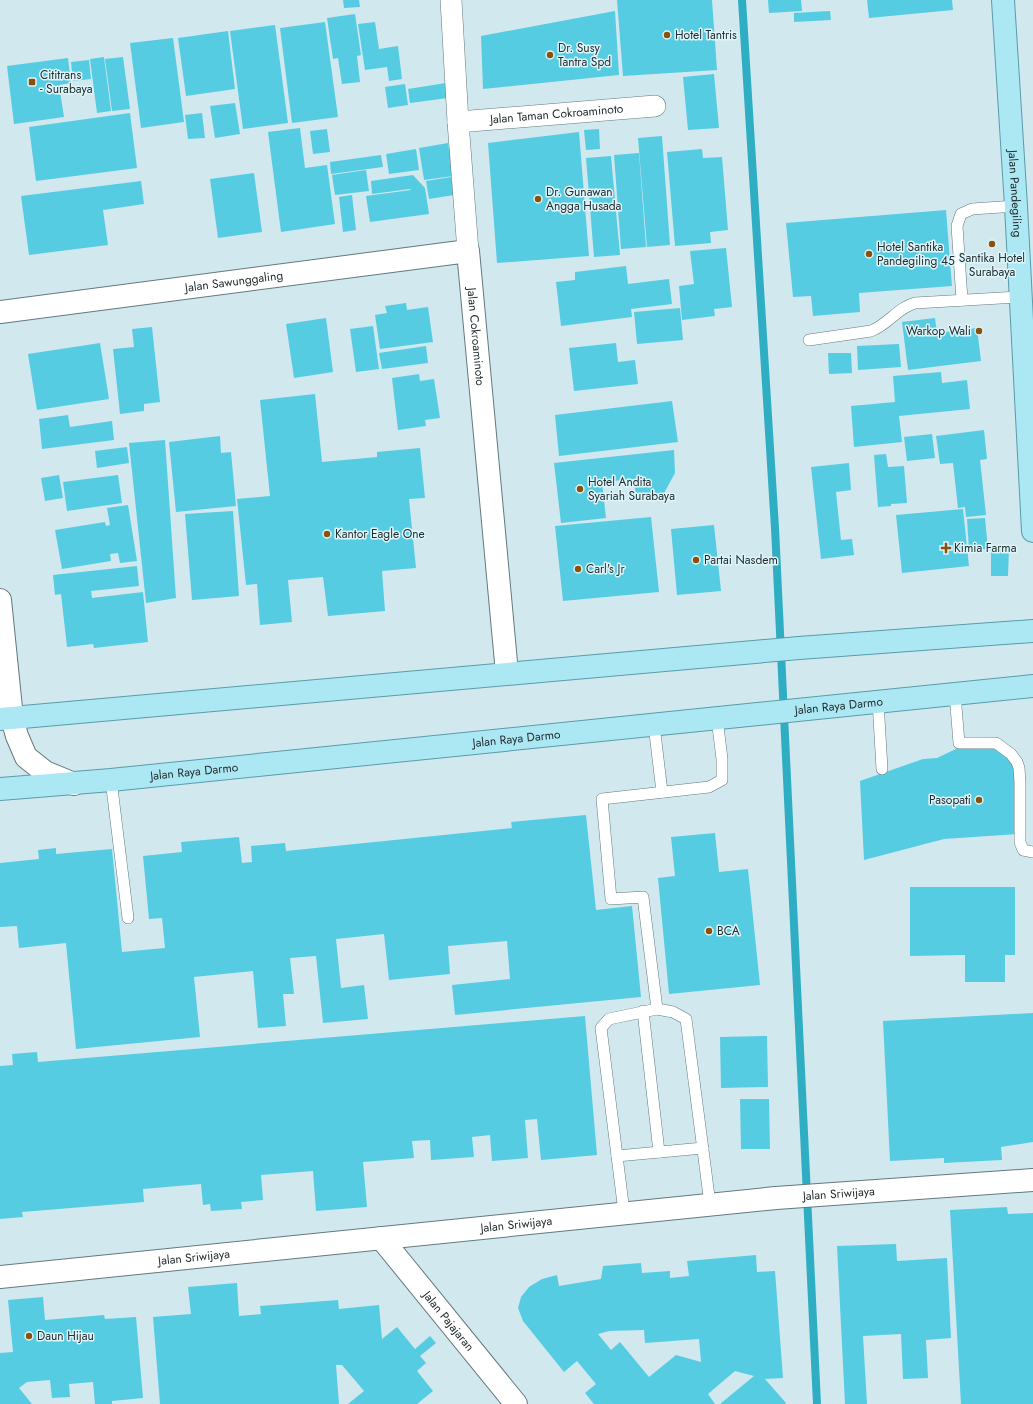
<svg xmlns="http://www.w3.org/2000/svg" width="1033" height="1404" font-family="Jost,sans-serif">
	<rect width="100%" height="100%" fill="#d0e8ee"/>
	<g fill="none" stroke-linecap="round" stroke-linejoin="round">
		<path stroke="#2fadc3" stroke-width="8" d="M742,0L775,528L817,1404"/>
	</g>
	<g fill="#56cce3" fill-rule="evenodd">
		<path d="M343,0H359L360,7L344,8Z"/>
		<path d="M617,0H712L717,70L623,76Z"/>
		<path d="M768,0H801L802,11L769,13Z"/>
		<path d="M867,0H952L953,10L869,18Z"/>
		<path d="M615,11L619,75L483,89L481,36Z"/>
		<path d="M830,11L831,20L794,22V13Z"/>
		<path d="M355,14L361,55L357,56L360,82L342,84L338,58L333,59L327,18Z"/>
		<path d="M325,22L338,117L292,123L280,28Z"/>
		<path d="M375,22L379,49L398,46L402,79L389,81L387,67L365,70L358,24Z"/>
		<path d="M275,25L288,123L243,129L230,31Z"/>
		<path d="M228,31L235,89L186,96L178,38Z"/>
		<path d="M173,38L184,122L141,128L130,43Z"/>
		<path d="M104,57L111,111L97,113L90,59Z"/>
		<path d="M123,57L130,109L112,111L105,59Z"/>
		<path d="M68,58L71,83L59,85L64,117L14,124L7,66Z"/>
		<path d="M89,60L91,79L73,81L71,62Z"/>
		<path d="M714,74L719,128L688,130L683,77Z"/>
		<path d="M446,83L448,98L410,103L408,89Z"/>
		<path d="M405,84L408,105L388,108L385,87Z"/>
		<path d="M235,103L240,134L215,138L210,106Z"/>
		<path d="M130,113L137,168L36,181L29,127Z"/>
		<path d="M202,113L205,138L188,139L185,115Z"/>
		<path d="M300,128L305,168L327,165L335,224L281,232L268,132Z"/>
		<path d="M327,129L330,152L313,154L310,131Z"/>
		<path d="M599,129L600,149L586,150L584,130Z"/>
		<path d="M579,132L589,256L497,263L488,143Z"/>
		<path d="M662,136L670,245L647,247L638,138Z"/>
		<path d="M448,143L453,176L424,180L419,148Z"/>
		<path d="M416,149L419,170L389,174L386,154Z"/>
		<path d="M702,149L703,158L722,157L728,230L710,232L711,243L675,246L667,152Z"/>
		<path d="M639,153L646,247L621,249L614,155Z"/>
		<path d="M381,155L383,167L331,174L330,162Z"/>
		<path d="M611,156L620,255L594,257L586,158Z"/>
		<path d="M366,170L369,191L335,195L332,175Z"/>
		<path d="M254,173L262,232L218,238L210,179Z"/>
		<path d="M413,175L425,188L429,214L370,222L366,196L411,190L410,189L372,194L371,181Z"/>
		<path d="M451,177L454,195L429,199L426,181Z"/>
		<path d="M141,181L144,204L103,210L108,245L29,255L21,196Z"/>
		<path d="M352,195L356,230L343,232L339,197Z"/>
		<path d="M946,210L952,286L859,293L860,312L813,316L811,296L793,297L786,223Z"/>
		<path d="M726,248L732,307L714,309L715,316L682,320L679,286L694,284L690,251Z"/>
		<path d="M626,266L628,284L669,279L672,304L631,309L632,317L561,326L556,282L575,280V272Z"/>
		<path d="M406,303L407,310L428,307L433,342L380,349L375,315L387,313L385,306Z"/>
		<path d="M680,308L683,340L637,344L634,312Z"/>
		<path d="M326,318L333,372L294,378L286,324Z"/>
		<path d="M935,318L937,333L977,328L981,361L908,370L902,322Z"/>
		<path d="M373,326L379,369L356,372L350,329Z"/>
		<path d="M152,327L160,402L144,404V411L120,414L113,349L134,347L132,329Z"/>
		<path d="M100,343L109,399L37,410L28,354Z"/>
		<path d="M616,343L618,362L635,360L638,384L574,391L569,348Z"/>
		<path d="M899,344L901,367L858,370L857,346Z"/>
		<path d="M426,346L428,363L382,369L379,353Z"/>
		<path d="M828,353H851L852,373L829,374Z"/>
		<path d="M941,372L942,383L967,380L970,409L899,416L902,442L854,447L851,406L895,402L893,376Z"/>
		<path d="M419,374L420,381L434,379L440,418L425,420L426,426L398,430L392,378Z"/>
		<path d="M315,394L322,462L377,457V452L420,448L425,498L409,499L416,568L382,571L385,611L328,616L323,577L288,580L292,622L260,625L257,584L246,585L237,499L270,496L260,400Z"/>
		<path d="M672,401L678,442L559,456L555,415Z"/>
		<path d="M68,415L70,427L112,421L114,440L42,449L39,419Z"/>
		<path d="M984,430L987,459L980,460L986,515L966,517L965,507L958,508L953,463L940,464L936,436Z"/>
		<path d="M932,434L935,458L907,461L904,437Z"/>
		<path d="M220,436L221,453L231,452L236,506L176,512L169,442Z"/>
		<path d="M165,440L176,598L146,603L129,443Z"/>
		<path d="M127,447L129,463L97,468L95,451Z"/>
		<path d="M674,450L675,473L663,495L636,497L634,479L602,482L606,518L561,523L554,463Z"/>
		<path d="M886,454L888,467L904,466L907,503L891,504V506L878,507L874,455Z"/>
		<path d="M849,463L851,490L836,492L841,540L852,539L854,555L821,559L811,467Z"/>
		<path d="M59,475L63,498L45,501L41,478Z"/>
		<path d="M118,475L122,503L67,511L63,482Z"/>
		<path d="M128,505L137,561L120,563L118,553L110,554L111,561L62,569L55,530L105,522L106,526L110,525L107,508Z"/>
		<path d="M963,509L969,566L902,573L896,515Z"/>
		<path d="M233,511L239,596L192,600L185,514Z"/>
		<path d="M651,517L659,592L563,601L555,526Z"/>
		<path d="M985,518L988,549L969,550L967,519Z"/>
		<path d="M714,525L721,591L677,595L671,529Z"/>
		<path d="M991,547L1009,548L1008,576H991Z"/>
		<path d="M137,566L139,586L91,591L92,598L143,592L148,642L94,648L93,644L67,647L61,594L55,595L53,575Z"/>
		<path d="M993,746L1016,766L1019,834L944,839L864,860L860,781L923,759L937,758L960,747Z"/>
		<path d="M586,815L596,910L632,906L641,997L455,1015L452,985L510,979L507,941L448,946L450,974L389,980L384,934L336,939L341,988L364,985L368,1019L323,1023L316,956L290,958L294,994H283L286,1026L258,1028L253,971L194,977L200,1037L76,1049L66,943L19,948L17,926L0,927V863L39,859L38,850L56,848V854L112,849L122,952L165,948L162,918L149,919L143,856L182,852L181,842L239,837L242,863L252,862L251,846L285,843L286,851L512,828L511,822Z"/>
		<path d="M715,833L719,872L748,869L760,985L669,994L658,878L675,876L671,837Z"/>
		<path d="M910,887H1015V955H1005V982H965V955L910,956Z"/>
		<path d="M1033,1013V1142L1001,1147L1002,1160L944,1163V1158L890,1161L883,1021Z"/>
		<path d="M585,1016L597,1155L541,1160L537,1119L525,1120L528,1158L492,1161L490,1135L472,1137L474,1157L431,1160L430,1140L412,1141L414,1158L363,1162L367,1207L316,1211L313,1171L261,1175L263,1200L241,1202L242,1209L211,1211L210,1204L203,1205L201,1184L143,1189L144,1202L22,1212L23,1217L0,1219V1066L13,1065L12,1054L37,1052L38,1062Z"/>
		<path d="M767,1036L768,1087L721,1088L720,1037Z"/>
		<path d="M740,1099H769L770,1149H741Z"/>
		<path d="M1007,1207L1008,1214L1033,1213V1404H961L950,1210Z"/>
		<path d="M896,1244L897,1261L947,1258L951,1338L926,1340L928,1378L903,1379L901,1334L863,1336L867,1404H845L837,1246Z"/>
		<path d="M756,1255L757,1272L775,1271L783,1378L765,1379L786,1403L785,1404H720L754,1376L735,1371L708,1394L715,1404H594L585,1393L596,1384L577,1361L564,1372L523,1321L518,1308L521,1297L529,1287L542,1279L557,1275L559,1286L601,1279L603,1266L641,1263L642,1273L670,1271V1278L689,1276L687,1261ZM644,1330L645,1343L699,1339L701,1362L676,1355L649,1377L620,1342L611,1350L598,1334L609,1331Z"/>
		<path d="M237,1283L239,1316L261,1314L260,1306L338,1300L339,1309L379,1305L382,1339L397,1327L415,1349L430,1336L436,1343L420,1356L426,1363L417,1371L433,1391L417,1404H348L364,1391L342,1365H336L339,1404H160L153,1317L191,1314L188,1287Z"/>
		<path d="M43,1297L45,1320L104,1315L105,1319L136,1317L143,1398L112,1401V1404H95L93,1382L69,1384L70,1397L52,1398L50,1380L27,1382L19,1388L32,1404H0V1353L13,1352L8,1300Z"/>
	</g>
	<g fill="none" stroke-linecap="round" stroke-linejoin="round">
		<defs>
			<g id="service">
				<path d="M962,300L957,226L961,214L972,209L1016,206"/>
				<path d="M809,340L871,331C889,324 897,308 915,303L1020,297"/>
				<path d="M955,694L959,743H996L1011,754L1017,762L1019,768L1020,782V842L1023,850L1033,852"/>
				<path d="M878,701L882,769"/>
				<path d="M654,725L662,792"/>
				<path d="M111,780L128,918"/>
				<path d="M657,1009L643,897L611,899L602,799L709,787L722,780V759L717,718"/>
				<path d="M643,1011L659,1152"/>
				<path d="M617,1156L703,1148"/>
				<path d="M624,1212L601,1028L609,1019L657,1009L673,1012L686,1019L710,1204"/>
			</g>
			<g id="minor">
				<path d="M451,0L458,122L468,251"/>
				<path id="s1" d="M458,122L655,106"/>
			</g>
			<g id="tertiary">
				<path id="s2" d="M0,312L468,251L507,673"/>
				<path d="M0,600L12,718L17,736L26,757L45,772L74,784"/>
				<path id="s3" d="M381,1238L516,1404"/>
				<path id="s4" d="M0,1277L776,1198L1033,1180"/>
			</g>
			<g id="primary">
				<path id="s5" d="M1003,0L1016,206L1033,531"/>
				<path d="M0,719L799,648L1033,631"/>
				<path id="s6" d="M0,789L111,780L1033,686"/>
			</g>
		</defs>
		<use href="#service" stroke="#64797e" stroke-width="12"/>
		<use href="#minor" stroke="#64797e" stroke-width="22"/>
		<use href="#tertiary" stroke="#64797e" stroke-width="24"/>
		<use href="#primary" stroke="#589caa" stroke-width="24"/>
		<use href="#service" stroke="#fff" stroke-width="11"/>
		<use href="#minor" stroke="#fff" stroke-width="21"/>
		<use href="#tertiary" stroke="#fff" stroke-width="22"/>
		<use href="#primary" stroke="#ace8f4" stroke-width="22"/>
	</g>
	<g fill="#8b510b" stroke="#ddf6fb" stroke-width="1.5">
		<circle cx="667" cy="35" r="4"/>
		<circle cx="550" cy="55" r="4"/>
		<rect x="28" y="78" width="8" height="8" rx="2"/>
		<circle cx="538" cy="199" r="4"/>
		<circle cx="992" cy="244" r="4"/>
		<circle cx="869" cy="254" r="4"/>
		<circle cx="979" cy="331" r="4"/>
		<circle cx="580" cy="489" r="4"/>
		<circle cx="327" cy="534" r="4"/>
		<path d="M944 542h4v4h4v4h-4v4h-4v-4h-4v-4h4z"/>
		<circle cx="696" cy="560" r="4"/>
		<circle cx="578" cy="569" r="4"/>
		<circle cx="979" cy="800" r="4"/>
		<circle cx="709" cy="931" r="4"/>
		<circle cx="29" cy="1336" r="4"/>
	</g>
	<g text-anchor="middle" stroke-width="3" stroke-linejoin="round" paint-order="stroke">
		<g font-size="12" fill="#232c2e" stroke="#ddf6fb" text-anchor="start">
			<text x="675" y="39">Hotel Tantris</text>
			<text x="558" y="52">Dr. Susy<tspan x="558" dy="14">Tantra Spd</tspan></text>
			<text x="40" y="79">Cititrans<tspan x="40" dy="14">- Surabaya</tspan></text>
			<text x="546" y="196">Dr. Gunawan<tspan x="546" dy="14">Angga Husada</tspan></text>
			<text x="877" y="251">Hotel Santika<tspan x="877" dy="14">Pandegiling 45</tspan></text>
			<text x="992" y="262" text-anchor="middle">Santika Hotel<tspan x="992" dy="14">Surabaya</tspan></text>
			<text x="971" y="335" text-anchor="end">Warkop Wali</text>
			<text x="588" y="486">Hotel Andita<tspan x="588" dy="14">Syariah Surabaya</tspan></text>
			<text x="335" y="538">Kantor Eagle One</text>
			<text x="954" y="552">Kimia Farma</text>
			<text x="704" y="564">Partai Nasdem</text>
			<text x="586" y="573">Carl's Jr</text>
			<text x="971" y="804" text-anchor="end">Pasopati</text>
			<text x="717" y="935">BCA</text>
			<text x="37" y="1340">Daun Hijau</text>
		</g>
		<g font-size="12" fill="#232c2e" stroke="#ddf6fb">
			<text dy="4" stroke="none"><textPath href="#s1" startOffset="99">Jalan Taman Cokroaminoto</textPath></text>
			<text dy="4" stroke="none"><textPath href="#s5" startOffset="194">Jalan Pandegiling</textPath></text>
			<text dy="4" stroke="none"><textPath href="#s2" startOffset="236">Jalan Sawunggaling</textPath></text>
			<text dy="4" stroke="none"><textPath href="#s2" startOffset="558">Jalan Cokroaminoto</textPath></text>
			<text dy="4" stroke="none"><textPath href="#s6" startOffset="843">Jalan Raya Darmo</textPath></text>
			<text dy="4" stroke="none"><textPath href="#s6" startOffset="519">Jalan Raya Darmo</textPath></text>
			<text dy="4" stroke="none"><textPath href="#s6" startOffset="195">Jalan Raya Darmo</textPath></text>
			<text dy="4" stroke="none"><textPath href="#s4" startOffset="843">Jalan Sriwijaya</textPath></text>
			<text dy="4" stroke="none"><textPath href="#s4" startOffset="519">Jalan Sriwijaya</textPath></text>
			<text dy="4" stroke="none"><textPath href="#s4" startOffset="195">Jalan Sriwijaya</textPath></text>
			<text dy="4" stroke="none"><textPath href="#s3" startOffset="107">Jalan Pajajaran</textPath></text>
		</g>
	</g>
</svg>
